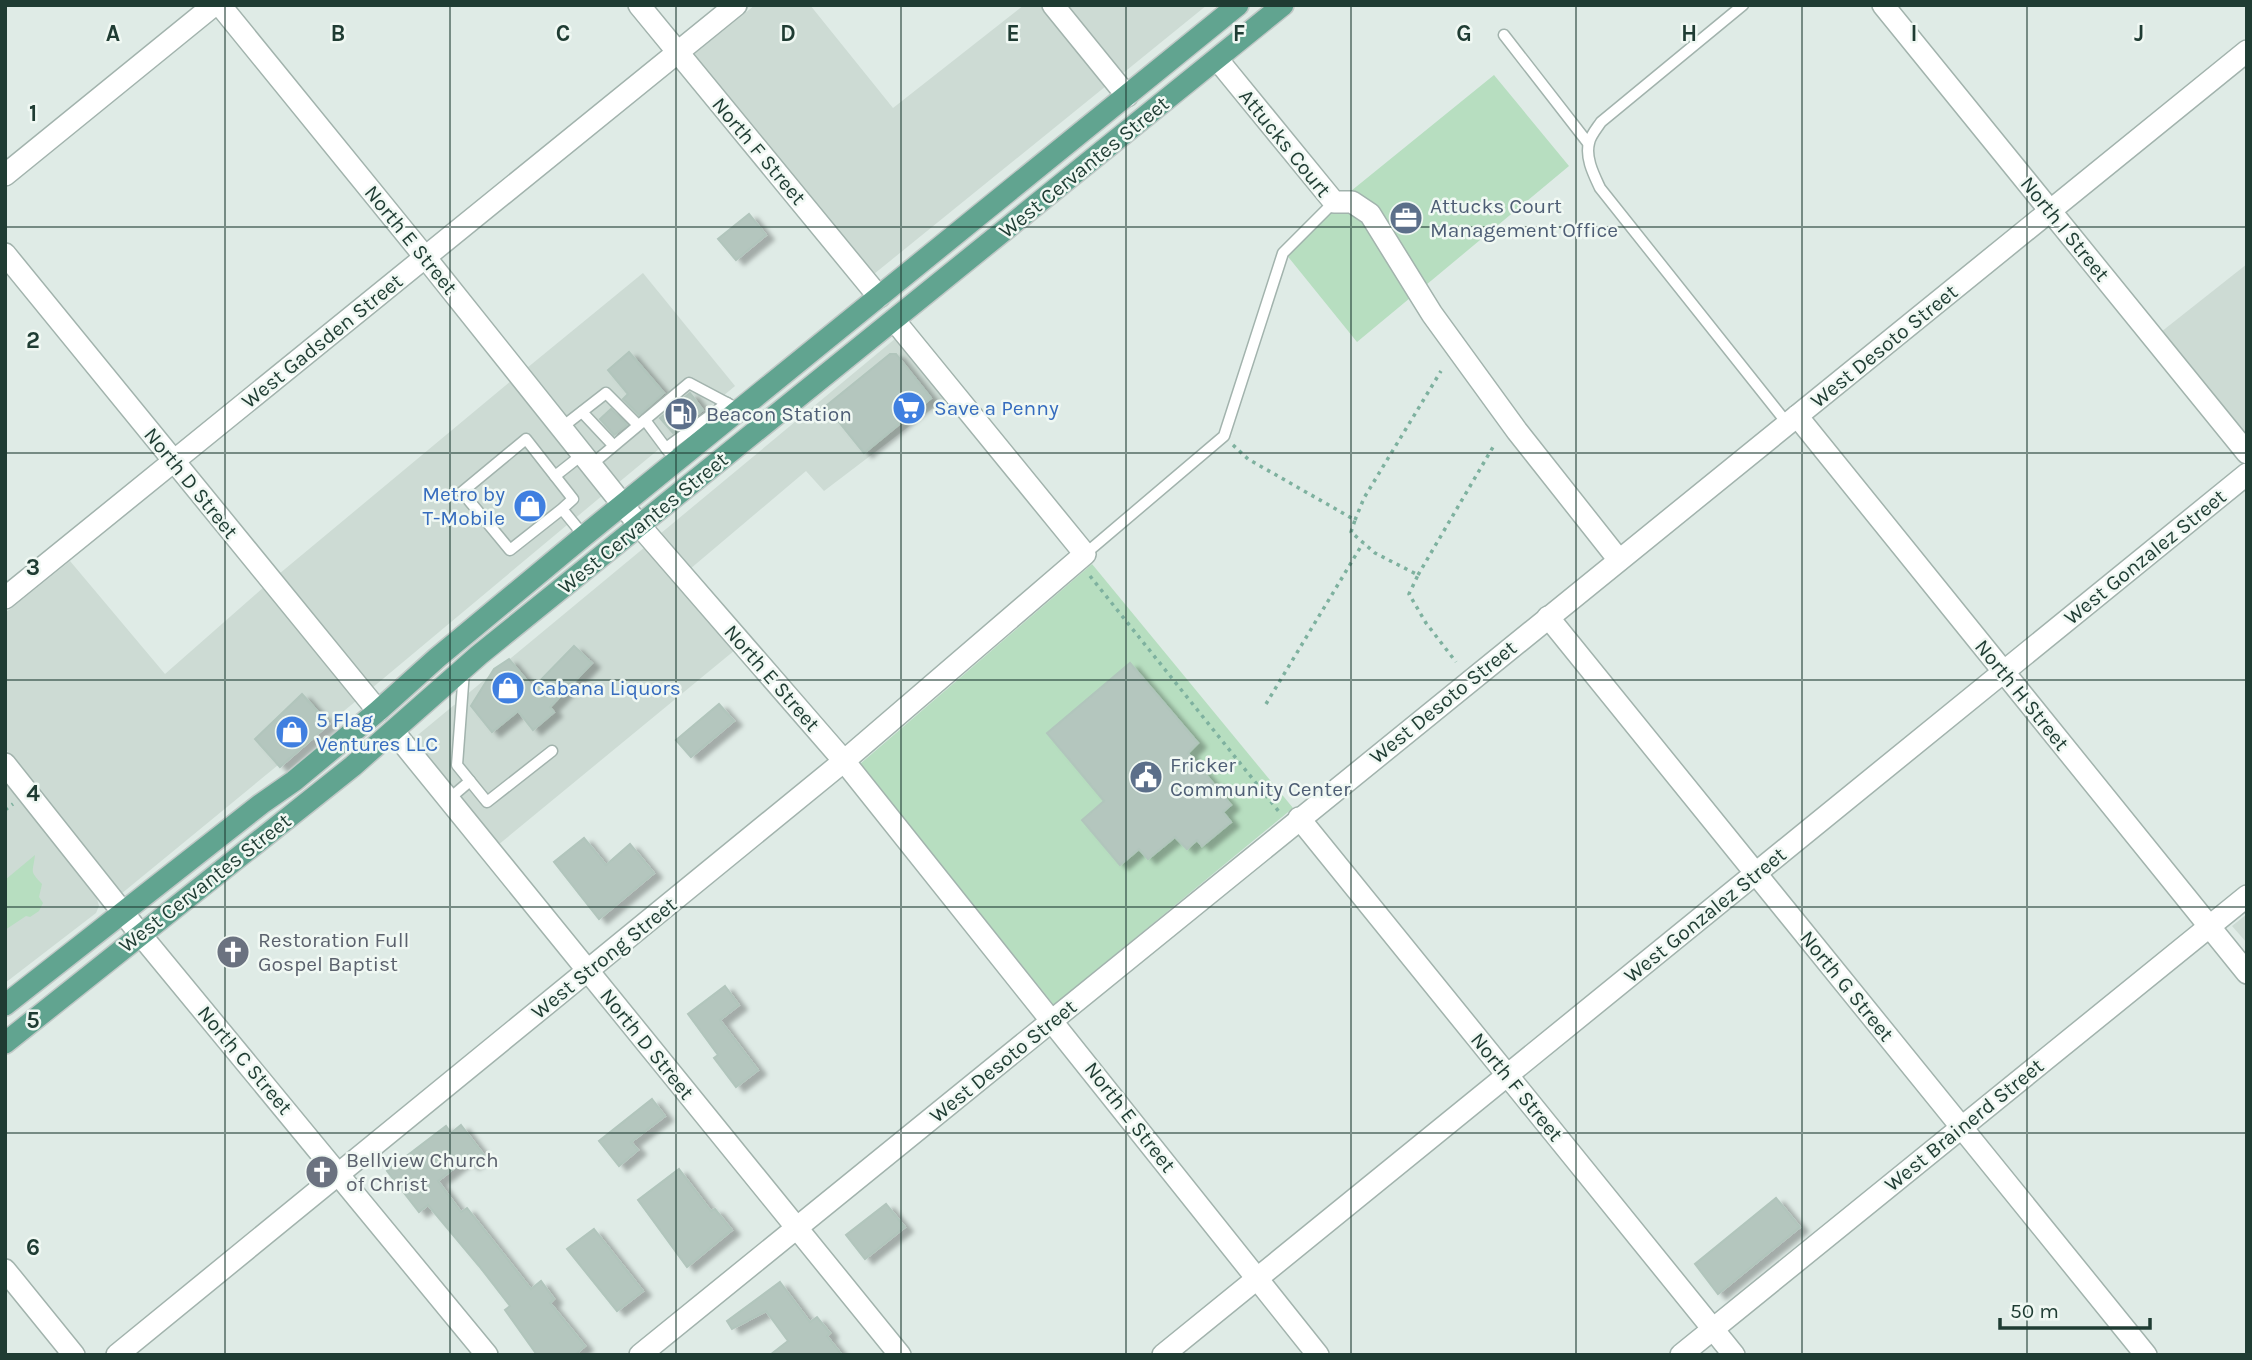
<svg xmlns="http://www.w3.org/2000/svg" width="2252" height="1360" font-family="Karla,sans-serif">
	<defs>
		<filter id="shadow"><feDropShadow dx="8" dy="4.5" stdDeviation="2" flood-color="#0004"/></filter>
	</defs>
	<rect width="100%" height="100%" fill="#dfebe6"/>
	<g fill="#cddbd4">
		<path d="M755,5H810L893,108L1024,5H1040L1106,86L874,274L693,55Z"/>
		<path d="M1066,5H1207L1122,74Z"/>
		<path d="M2247,264V437L2161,332Z"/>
		<path d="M643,273L735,386L618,483L527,368Z"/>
		<path d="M896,338L945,399L824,491L806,471L690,569L660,534Z"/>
		<path d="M511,381L603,495L372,688L279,574Z"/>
		<path d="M645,547L735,650L498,845L413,739Z"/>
		<path d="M70,561L165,674L264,587L356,701L121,894L5,748V613Z"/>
		<path d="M5,777L94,888L99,906L96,913L5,983Z"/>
		<path d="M2247,914V943L2232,926Z"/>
	</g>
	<g fill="#b7dec0">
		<path d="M1494,75L1569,166L1426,285L1357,193L1351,191Z"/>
		<path d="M1329,209C1336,213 1343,211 1350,213C1367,219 1399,280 1410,298L1357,342L1281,248Z"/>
		<path d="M1092,564L1293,808L1054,1005L860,764Z"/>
		<path d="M35,855C33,873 29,870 42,884L39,897L43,903L39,911L30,917L26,916L5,930V880Z"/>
	</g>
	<g fill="#b4c6be" stroke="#b1c5bc" stroke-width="2" filter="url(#shadow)">
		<path d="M749,214L766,235L736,260L718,239Z"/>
		<path d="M629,352L664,393L639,415L623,399L628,394L608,370Z"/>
		<path d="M890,354H896L931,398L864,453L826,406Z"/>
		<path d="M690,393L703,410L673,433L660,418Z"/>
		<path d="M611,409L627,425L614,435L600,419Z"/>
		<path d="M574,646L592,663L550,707L554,712L533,730L518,711L492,732L471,706L494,669L509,659L533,688Z"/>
		<path d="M1130,663L1198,743L1188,753L1231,805L1223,812L1231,822L1202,846L1197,840L1187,849L1175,837L1148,859L1139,849L1120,865L1082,820L1104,801L1047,733Z"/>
		<path d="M302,694L329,724L280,767L255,739Z"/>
		<path d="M719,704L734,721L691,757L676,740Z"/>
		<path d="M584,838L606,865L630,844L654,873L599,919L554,862Z"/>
		<path d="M725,986L739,1005L720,1020L758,1070L736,1087L714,1058L718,1055L688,1014Z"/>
		<path d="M652,1099L665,1116L631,1142L638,1150L619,1166L599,1141Z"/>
		<path d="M461,1125L484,1155L471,1165L466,1159L438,1181L461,1212L467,1208L531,1289L541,1281L554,1299L550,1303L585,1346L575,1355H537L505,1310L510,1306L479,1266L428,1205L419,1212L387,1171L446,1126L451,1133Z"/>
		<path d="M679,1169L711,1211L715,1209L732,1230L687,1267L638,1200Z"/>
		<path d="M1776,1198L1800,1227L1718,1294L1695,1264Z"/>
		<path d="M886,1204L905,1227L865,1259L846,1235Z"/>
		<path d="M594,1229L643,1291L617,1311L567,1249Z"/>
		<path d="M780,1282L810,1322L817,1317L830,1333L827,1336L842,1355H770L788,1341L766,1311L732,1329L727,1321Z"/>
	</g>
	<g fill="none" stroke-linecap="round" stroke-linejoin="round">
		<defs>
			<g id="service">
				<path d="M1743,5L1601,122C1597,128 1590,136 1589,143C1585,158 1594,175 1600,188L1787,423"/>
				<path d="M1504,35L1588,143"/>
				<path d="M582,412L613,445"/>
				<path d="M645,420L668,451"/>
				<path d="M561,428L606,393L638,425"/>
				<path d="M666,448L727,403"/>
				<path d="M591,465L689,383L740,410"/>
				<path d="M555,476L583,454"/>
				<path d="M562,509L573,499L526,439L462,492L510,550L562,509L584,536"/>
				<path d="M1085,554L1224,436L1283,253L1334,202"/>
				<path d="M464,671L457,765L487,802L552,751"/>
				<path d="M449,799L470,781"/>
			</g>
			<g id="minor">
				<path d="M639,5L879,297"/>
				<path d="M1053,5L1127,96"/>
				<path d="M1883,5L2247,453"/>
				<path d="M1217,59L1334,202H1352L1370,214L1432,314L1517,431L1619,560"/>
				<path d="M1797,416L2247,973"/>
				<path d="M5,598L736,5"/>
				<path d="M1548,617L2146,1355"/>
				<path d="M5,764L140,934L487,1355"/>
				<path d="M1299,818L1734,1355"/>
				<path d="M5,1270L74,1355"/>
				<path d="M117,1355L844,761L1085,554L894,320"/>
				<path d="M640,1355L2247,51"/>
				<path d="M1163,1355L2247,474"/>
				<path d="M1681,1355L2247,896"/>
			</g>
			<g id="tertiary">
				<path d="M220,5L425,257L639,525L844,761L1318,1355"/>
				<path d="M5,175L214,5"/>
				<path d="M5,254L378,711"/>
				<path d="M394,732L900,1355"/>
			</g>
			<g id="primary">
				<path d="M5,1005L261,804L294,781L378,711L437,658L584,536L1238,5"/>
				<path d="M5,1043L353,766L479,655L1283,5"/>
			</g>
		</defs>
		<use href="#service" stroke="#a2b3ad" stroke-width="13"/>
		<use href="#minor" stroke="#a2b3ad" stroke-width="24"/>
		<use href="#tertiary" stroke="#a2b3ad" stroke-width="24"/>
		<use href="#primary" stroke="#c0c8c6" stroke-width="24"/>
		<g stroke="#7eb19f" stroke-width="3.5" stroke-dasharray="3.5 5" stroke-linecap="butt">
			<path d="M1233,445L1248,459L1355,520L1351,532L1375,553L1418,575L1409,594L1426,623L1456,662"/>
			<path d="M1355,520L1364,498L1441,371"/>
			<path d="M1418,575L1493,447"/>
			<path d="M1090,576L1280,813"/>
			<path d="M1266,704L1363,543"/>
			<path d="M5,810L13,804"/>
		</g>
		<use href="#service" stroke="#fff" stroke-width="10"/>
		<use href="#minor" stroke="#fff" stroke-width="21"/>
		<use href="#tertiary" stroke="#fff" stroke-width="21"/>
		<use href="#primary" stroke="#61a490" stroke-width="21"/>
	</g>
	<path fill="none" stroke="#1f3c33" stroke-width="2" stroke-opacity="0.55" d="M225,5V1355M450,5V1355M676,5V1355M901,5V1355M1126,5V1355M1351,5V1355M1576,5V1355M1802,5V1355M2027,5V1355M5,227H2247M5,453H2247M5,680H2247M5,907H2247M5,1133H2247"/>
	<defs>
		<symbol id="office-disc" viewBox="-11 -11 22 22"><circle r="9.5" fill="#5c6f8a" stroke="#f0f8f3"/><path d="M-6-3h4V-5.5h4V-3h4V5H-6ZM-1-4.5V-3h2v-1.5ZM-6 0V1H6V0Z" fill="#fff"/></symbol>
		<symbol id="supermarket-disc" viewBox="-11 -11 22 22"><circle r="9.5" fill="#3f7fe0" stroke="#f0f8f3"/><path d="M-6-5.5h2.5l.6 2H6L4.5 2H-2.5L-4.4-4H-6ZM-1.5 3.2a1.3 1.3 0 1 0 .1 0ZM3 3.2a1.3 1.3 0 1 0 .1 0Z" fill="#fff"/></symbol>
		<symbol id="fuel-disc" viewBox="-11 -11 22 22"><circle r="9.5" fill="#5c6f8a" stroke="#f0f8f3"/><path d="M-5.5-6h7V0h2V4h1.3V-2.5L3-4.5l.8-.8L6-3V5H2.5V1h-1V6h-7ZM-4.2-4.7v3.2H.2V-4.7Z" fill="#fff"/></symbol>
		<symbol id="shop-disc" viewBox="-11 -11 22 22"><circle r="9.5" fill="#3f7fe0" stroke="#f0f8f3"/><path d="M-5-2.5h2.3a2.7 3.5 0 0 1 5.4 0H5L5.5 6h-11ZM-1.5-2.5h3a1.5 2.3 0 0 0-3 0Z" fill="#fff"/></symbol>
		<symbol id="civic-disc" viewBox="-11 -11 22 22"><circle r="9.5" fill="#5c6f8a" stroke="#f0f8f3"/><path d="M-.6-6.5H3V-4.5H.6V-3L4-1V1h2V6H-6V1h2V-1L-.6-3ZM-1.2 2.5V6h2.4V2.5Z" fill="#fff"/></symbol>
		<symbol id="church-disc" viewBox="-11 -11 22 22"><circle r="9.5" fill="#6b7280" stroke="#f0f8f3"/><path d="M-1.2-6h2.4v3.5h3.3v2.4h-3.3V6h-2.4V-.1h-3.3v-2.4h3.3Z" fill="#fff"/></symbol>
	</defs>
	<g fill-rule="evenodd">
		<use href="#office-disc" x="1387" y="199" width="38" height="38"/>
		<use href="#supermarket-disc" x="890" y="389" width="38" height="38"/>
		<use href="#fuel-disc" x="662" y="395" width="38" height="38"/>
		<use href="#shop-disc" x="511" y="487" width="38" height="38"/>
		<use href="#shop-disc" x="489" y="669" width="38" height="38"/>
		<use href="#shop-disc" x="273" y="713" width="38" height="38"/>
		<use href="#civic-disc" x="1127" y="758" width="38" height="38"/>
		<use href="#church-disc" x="214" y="933" width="38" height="38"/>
		<use href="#church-disc" x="303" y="1153" width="38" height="38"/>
	</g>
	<g text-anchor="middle" stroke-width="5" stroke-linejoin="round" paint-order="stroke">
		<g font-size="21" fill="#1f3c33" stroke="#f0f8f3">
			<text transform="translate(1285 143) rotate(51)" y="7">Attucks Court</text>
			<text transform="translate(759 151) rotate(50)" y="7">North F Street</text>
			<text transform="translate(1084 167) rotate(-39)" y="7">West Cervantes Street</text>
			<text transform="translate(2065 229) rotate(51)" y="7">North I Street</text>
			<text transform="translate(411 240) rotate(51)" y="7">North E Street</text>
			<text transform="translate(322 341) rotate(-39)" y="7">West Gadsden Street</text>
			<text transform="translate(1884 346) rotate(-39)" y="7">West Desoto Street</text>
			<text transform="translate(191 483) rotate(51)" y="7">North D Street</text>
			<text transform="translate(643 523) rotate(-39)" y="7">West Cervantes Street</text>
			<text transform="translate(2145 557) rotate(-39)" y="7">West Gonzalez Street</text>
			<text transform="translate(772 678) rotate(49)" y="7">North E Street</text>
			<text transform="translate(2022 695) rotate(51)" y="7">North H Street</text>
			<text transform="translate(1443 702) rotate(-39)" y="7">West Desoto Street</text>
			<text transform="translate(205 883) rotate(-38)" y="7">West Cervantes Street</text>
			<text transform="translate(1705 915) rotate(-39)" y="7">West Gonzalez Street</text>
			<text transform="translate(604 958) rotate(-39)" y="7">West Strong Street</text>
			<text transform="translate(1847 986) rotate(51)" y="7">North G Street</text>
			<text transform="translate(647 1044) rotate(51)" y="7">North D Street</text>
			<text transform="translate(245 1060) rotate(50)" y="7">North C Street</text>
			<text transform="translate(1003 1061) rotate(-39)" y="7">West Desoto Street</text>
			<text transform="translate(1517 1087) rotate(51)" y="7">North F Street</text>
			<text transform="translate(1130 1117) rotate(52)" y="7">North E Street</text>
			<text transform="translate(1964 1125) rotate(-39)" y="7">West Brainerd Street</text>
		</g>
		<g font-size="21" fill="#4e5e75" stroke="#f0f8f3" text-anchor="start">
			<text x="1430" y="213">Attucks Court<tspan x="1430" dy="24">Management Office</tspan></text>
			<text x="706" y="421">Beacon Station</text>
			<text x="1170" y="772">Fricker<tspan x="1170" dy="24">Community Center</tspan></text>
		</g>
		<g font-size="21" fill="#366cbe" stroke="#f0f8f3" text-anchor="start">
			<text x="934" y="415">Save a Penny</text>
			<text x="505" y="501" text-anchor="end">Metro by<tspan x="505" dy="24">T-Mobile</tspan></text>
			<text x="532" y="695">Cabana Liquors</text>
			<text x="316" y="727">5 Flag<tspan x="316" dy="24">Ventures LLC</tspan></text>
		</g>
		<g font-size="21" fill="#5b616d" stroke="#f0f8f3" text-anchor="start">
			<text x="258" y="947">Restoration Full<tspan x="258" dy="24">Gospel Baptist</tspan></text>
			<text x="346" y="1167">Bellview Church<tspan x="346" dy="24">of Christ</tspan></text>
		</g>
	</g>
	<g font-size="23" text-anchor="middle" font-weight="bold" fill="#1f3c33" stroke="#f0f8f3" stroke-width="5" stroke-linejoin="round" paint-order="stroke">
		<text x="113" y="41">A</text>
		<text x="338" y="41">B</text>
		<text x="563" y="41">C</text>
		<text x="788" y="41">D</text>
		<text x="1013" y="41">E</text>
		<text x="1239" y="41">F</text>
		<text x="1464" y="41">G</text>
		<text x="1689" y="41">H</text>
		<text x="1914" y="41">I</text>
		<text x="2139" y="41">J</text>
		<text x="33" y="121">1</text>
		<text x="33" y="348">2</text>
		<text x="33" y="575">3</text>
		<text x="33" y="801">4</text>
		<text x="33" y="1028">5</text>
		<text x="33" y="1255">6</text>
	</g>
	<rect width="2252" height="1360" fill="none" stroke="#1f3c33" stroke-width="14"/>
	<path d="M2000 1318v10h150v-10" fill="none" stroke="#1f3c33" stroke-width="3.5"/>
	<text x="2010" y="1318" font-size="21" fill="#1f3c33" stroke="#f0f8f3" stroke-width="5" paint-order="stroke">50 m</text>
</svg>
